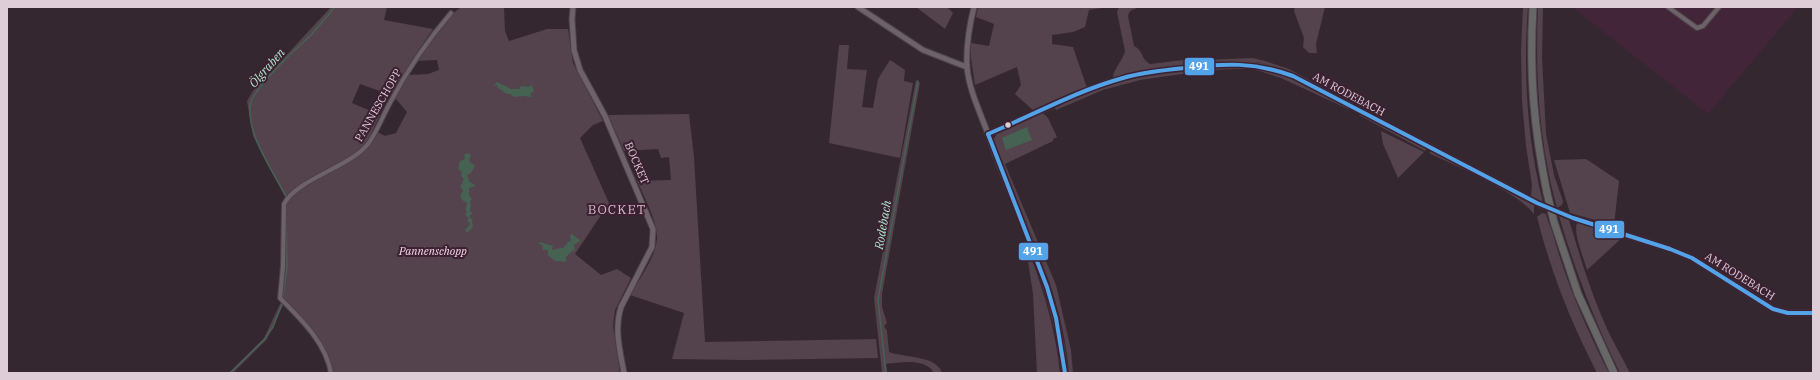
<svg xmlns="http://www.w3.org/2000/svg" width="1820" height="380" font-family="'IBM Plex Serif',serif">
	<rect width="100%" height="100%" fill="#352730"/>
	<path fill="#422538" d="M1572,7H1798L1708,114Z"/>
	<g fill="#54424d">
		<path d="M331,7H387L384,20L433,29L414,57L391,95L360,84L352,103L380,115L366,144L358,151L285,197L253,136L247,101L253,91Z"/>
		<path d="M461,7H504L505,31L509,41L547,29H568L573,63L603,121L593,125L580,138L609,203L575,254L601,275L617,269L631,278L615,310L613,326L620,373H333L326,351L282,298L285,203L301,189L363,152L377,132L385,136L396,133L407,112L395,98L408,75L428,74L439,70L437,60L416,61C429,43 442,21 461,7Z"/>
		<path d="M916,7H947L953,13L945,29Z"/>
		<path d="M978,7H1108L1089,10L1085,27L1073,32L1052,35V44L1073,47L1087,88L1034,111L1015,94L1021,85L1017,67L975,85L971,58V43L989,46L994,24L976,17Z"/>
		<path d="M1119,7H1141C1135,9 1129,9 1128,16L1134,46C1143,50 1141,59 1150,64L1200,58L1204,60L1253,58L1265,61L1289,69L1322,87H1320L1278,68L1258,62H1222L1115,79L1113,76C1115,67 1123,60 1125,51L1117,12Z"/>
		<path d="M1295,7H1325L1316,44L1317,53H1309L1303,47L1304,38L1294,11Z"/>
		<path d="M1523,7H1528C1523,71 1527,141 1543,202L1531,196L1532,185L1526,146L1522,100L1521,51Z"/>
		<path d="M1538,7H1543L1542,58L1546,134L1554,175L1563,201L1562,205L1557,208C1539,142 1535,75 1538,7Z"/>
		<path d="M839,45H849L847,69L867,70L862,107L873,108L878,79L890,60L905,70L904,81L913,83L900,158L829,143Z"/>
		<path d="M1237,66L1264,69L1281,74L1351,108L1348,109L1281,78L1253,69H1236L1210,70L1140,80L1103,90L1056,110L1055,108C1078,97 1102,87 1126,80C1161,70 1200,67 1237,66Z"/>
		<path d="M916,80L920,83L882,294V307L887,323L884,326L887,331L889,352C904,358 937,355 942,373H934C926,358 901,362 886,364L887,373H882L874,298Z"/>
		<path d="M1043,113L1048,118L1057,137L1053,139V141L1005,164L1056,285L1071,350L1073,373H1069C1063,291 1021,216 993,140L997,134Z"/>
		<path d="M1360,113L1427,148L1425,151L1359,115Z"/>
		<path d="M689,114L694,157L705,342L876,339L878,358L744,360L672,359L684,313L630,295C639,279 655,259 657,239C658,223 644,196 637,181L671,180L669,157L661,158L658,149L624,151L608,115Z"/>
		<path d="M1381,131L1424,152L1398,178L1383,144Z"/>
		<path d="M1431,151L1534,205V214C1515,190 1458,167 1429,153Z"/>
		<path d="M1586,159L1619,181L1614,225L1570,213L1554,160Z"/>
		<path d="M1542,213L1546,214C1547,220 1551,227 1553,234C1566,282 1586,328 1609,373H1597C1571,322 1551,273 1537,217Z"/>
		<path d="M1559,216L1566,217L1569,220C1581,260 1593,300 1611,337C1617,349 1624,361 1630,373H1620C1595,322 1575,271 1559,216Z"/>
		<path d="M1581,221L1624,236L1587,270C1584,259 1573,233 1577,223Z"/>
		<path d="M1031,257C1045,295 1056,333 1060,373H1037L1033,294L1028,261Z"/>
		<path d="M281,302L283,305L267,339L233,373H229L264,338Z"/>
	</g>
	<g fill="#456253">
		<path d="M497,82L511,89H519L521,86L528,87L532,85L534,91L530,94L532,97L524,96L514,97V96H512L511,94H507L498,88L497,85L493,86Z"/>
		<path d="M1027,127L1032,140L1006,150L1002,138Z"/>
		<path d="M467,153L471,155L469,161L475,166L471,173L467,175L469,181L476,186L469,188V195L472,199L470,201L471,204L470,211L473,213L469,216L473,221L472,222L473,227L467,233L465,230L470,224L467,220L469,218L465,215L467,211L465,210L467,203L462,200L460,195L463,191L460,186L463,183L462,182L464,180L461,175L462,172L458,169L460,161L465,159L464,155Z"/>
		<path d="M572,234L580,240V242H578L574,245L575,251L573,250L566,257V262L555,261L548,255V250H543L542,245L538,244L540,242L553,246L552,250L565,247L564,245H567V242L571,241L570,235Z"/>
	</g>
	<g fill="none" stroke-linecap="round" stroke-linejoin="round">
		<g stroke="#456253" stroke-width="1.5">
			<path d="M286,196C273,172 247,134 250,106C253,87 296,49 311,35C319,26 327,16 335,7"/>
			<path d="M283,296L287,268L286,207"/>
			<path d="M230,373L264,340L273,327L282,304"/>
			<path d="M886,373L878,300L918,81"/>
		</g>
		<defs>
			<g id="minor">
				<path d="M1668,7L1697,28L1703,26L1719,7"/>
				<path d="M331,373C326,343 301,319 280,298L283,266L284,204C297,179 350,167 368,144C377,132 383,115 391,101C409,67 426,42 451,13"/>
			</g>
			<g id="tertiary">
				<path d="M573,7L572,19L574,50L580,70L605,116L653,229L652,247L621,307C614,329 620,351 624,373"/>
				<path d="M858,7L923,50L964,66L967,65"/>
				<path d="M974,7C969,27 966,47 967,67C969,90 980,112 988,134C1004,180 1025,224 1041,270C1053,303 1061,338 1065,373"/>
				<path d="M988,134C1032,116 1076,91 1123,78C1145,72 1169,70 1192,67C1231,62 1256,61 1293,76L1537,203L1573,218L1670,249L1692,258L1773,309L1788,313H1813"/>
			</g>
			<g id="trunk">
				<path d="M1533,7C1529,73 1534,129 1547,193"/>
				<path d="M1554,222L1578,294L1614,373"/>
			</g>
		</defs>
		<use href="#minor" stroke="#4e424a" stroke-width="6"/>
		<use href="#tertiary" stroke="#4e424a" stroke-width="7"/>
		<use href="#trunk" stroke="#4e424a" stroke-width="9"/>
		<use href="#minor" stroke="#6d6268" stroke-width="4"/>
		<use href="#tertiary" stroke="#6d6268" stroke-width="5"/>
		<use href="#trunk" stroke="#676768" stroke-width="7"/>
		<defs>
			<path id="trunk-bridge" d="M1547,193L1554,222"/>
		</defs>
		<use href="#trunk-bridge" stroke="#4e424a" stroke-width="9" stroke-linecap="butt"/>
		<use href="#trunk-bridge" stroke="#676768" stroke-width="7"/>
		<defs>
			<g id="bus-1">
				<path d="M988,134C1033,115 1076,91 1123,78C1143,72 1164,70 1185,68C1225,63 1255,62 1293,76L1537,203L1573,218L1670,249L1692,258L1773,309L1788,313H1813"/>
				<path d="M988,134L1047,287L1056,318L1065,373"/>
			</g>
		</defs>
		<use href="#bus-1" stroke="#3b2131" stroke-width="7"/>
		<use href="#bus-1" stroke="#53a3e8" stroke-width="4"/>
	</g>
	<circle fill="#decdd7" stroke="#3b2131" stroke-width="1.5" cx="1008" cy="125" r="3.5"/>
	<g text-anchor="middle" stroke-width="4" stroke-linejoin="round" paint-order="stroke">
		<g font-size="11" fill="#decdd7" stroke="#3b2131">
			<text transform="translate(1349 94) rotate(28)" y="4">AM RODEBACH</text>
			<text transform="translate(378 105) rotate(-60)" y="4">PANNESCHOPP</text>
			<text transform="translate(637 163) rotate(67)" y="4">BOCKET</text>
			<text transform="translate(1740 276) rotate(32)" y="4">AM RODEBACH</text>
		</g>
		<g font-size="11" font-style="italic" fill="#fbd8ec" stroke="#3b2131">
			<text x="433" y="255">Pannenschopp</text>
		</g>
		<g font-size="12" font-style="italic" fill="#aae8c9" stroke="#3b2131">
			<text transform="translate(267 68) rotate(-49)" y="4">Ölgraben</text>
			<text transform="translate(883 225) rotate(-80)" y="4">Rodebach</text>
		</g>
		<g font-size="13" letter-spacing="1" fill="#d7b5c9" stroke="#3b2131">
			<text x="617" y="214">BOCKET</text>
		</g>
	</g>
	<g stroke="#3b2131" stroke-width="1.5">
		<rect x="1184" y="57" width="31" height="19" rx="4" fill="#53a3e8"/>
		<rect x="1594" y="220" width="31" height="19" rx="4" fill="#53a3e8"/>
		<rect x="1018" y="242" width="31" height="19" rx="4" fill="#53a3e8"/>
	</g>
	<g font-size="11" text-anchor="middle" font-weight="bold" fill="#fff">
		<text x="1199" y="70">491</text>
		<text x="1609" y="233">491</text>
		<text x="1033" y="255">491</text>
	</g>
	<rect width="1820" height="380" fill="none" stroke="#decdd7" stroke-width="16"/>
</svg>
